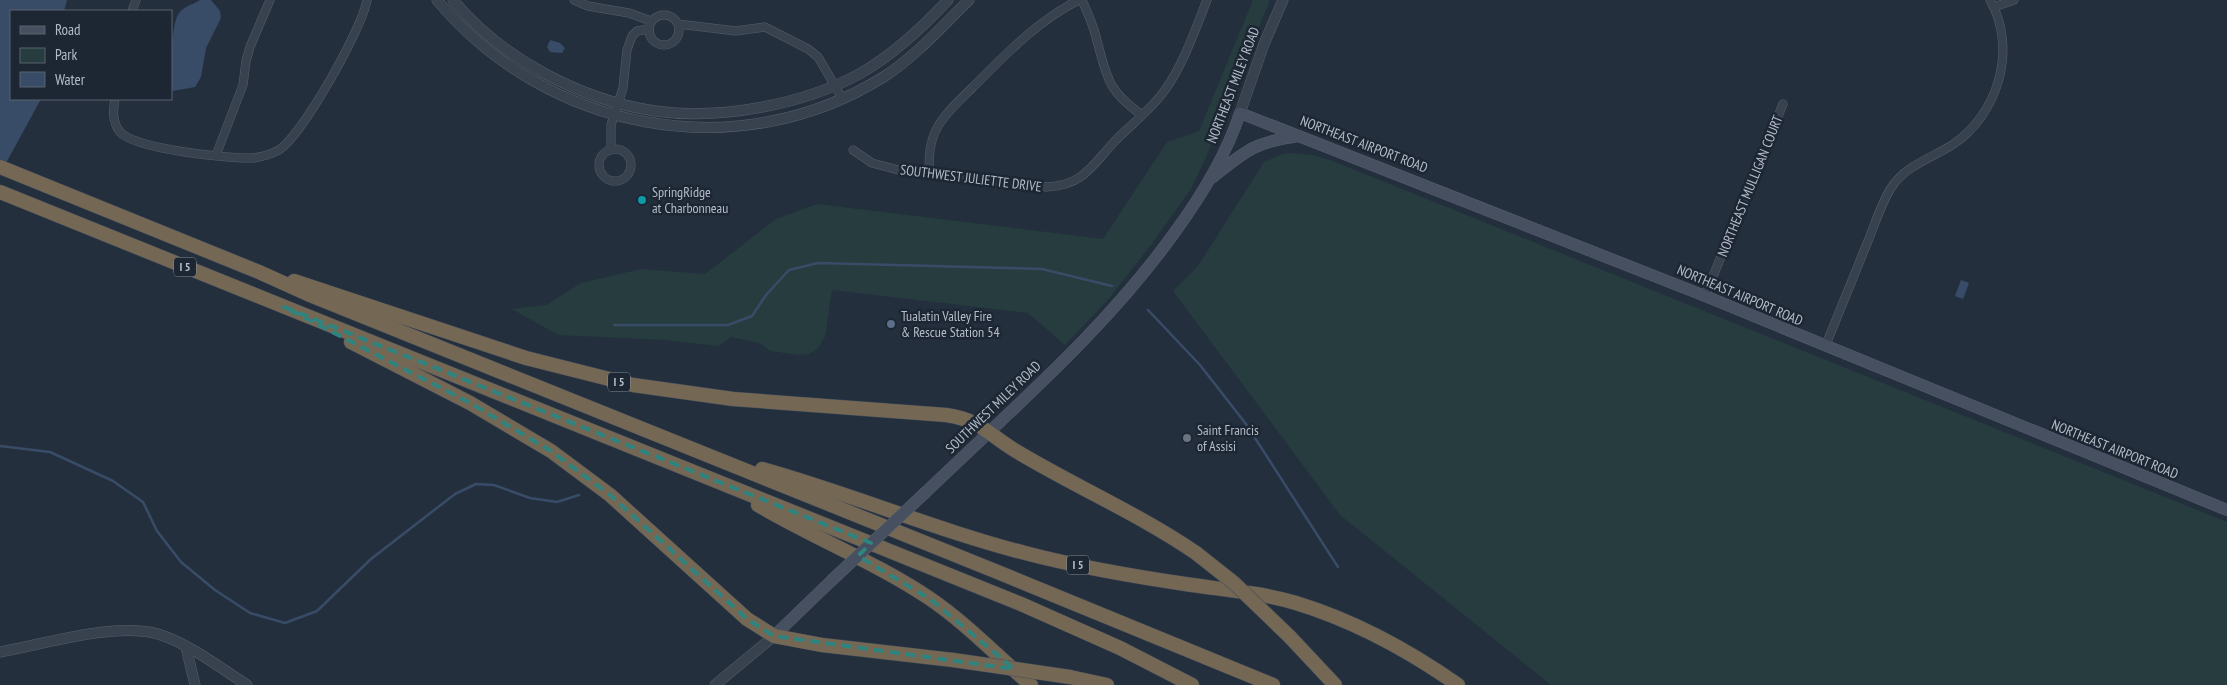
<svg xmlns="http://www.w3.org/2000/svg" width="2227" height="685" font-family="'PT Sans Narrow',sans-serif">
	<rect width="100%" height="100%" fill="#242f3e"/>
	<g fill="#263c3f">
		<path d="M1253,0H1270L1206,157L1191,189L1151,245L1106,302L1065,345L1028,313L832,290L825,337L817,349L809,354L799,355L771,351L759,343L731,337L719,346L665,340L558,335L512,309L546,305L581,283L641,269L705,274L776,219L817,204L1103,239L1167,142L1199,131Z"/>
		<path d="M1292,153L1313,155L1330,160L2227,522V685H1551L1340,515L1173,291L1198,266L1264,162L1282,154Z"/>
	</g>
	<g fill="#394c67">
		<path d="M0,0H67L64,11H11V99H41L0,174Z"/>
		<path d="M200,0H211L220,11L221,18L206,48L201,77L195,87L173,91L171,90C171,74 170,22 180,12C185,6 194,4 200,0Z"/>
		<path d="M550,40L560,43L565,48L562,53L550,52L547,47Z"/>
		<path d="M1961,280L1969,283L1963,299L1955,296Z"/>
	</g>
	<g fill="none" stroke-linecap="round" stroke-linejoin="round">
		<g stroke="#394c67" stroke-width="2.5">
			<path d="M1148,310L1200,365L1246,424L1338,567"/>
			<path d="M614,325H728L752,316L766,295L789,270L818,263L1042,269L1112,286"/>
			<path d="M0,446L50,452L113,481L143,502L157,531L181,562L215,590L250,613L285,623L317,611L371,559L455,494L476,484L494,485L530,498L557,502L579,495"/>
		</g>
		<defs>
			<g id="minor">
				<path d="M574,0L588,6L629,13L651,21"/>
				<path d="M1082,0C1087,12 1093,24 1096,37C1107,76 1106,90 1142,115"/>
				<path d="M1994,7L2014,0"/>
				<path d="M132,11L136,0"/>
				<circle cx="664" cy="30" r="15"/>
				<path d="M678,24L736,31L765,27L808,49L818,57L842,98"/>
				<path d="M115,99C113,110 112,122 120,132C135,149 229,159 253,158C262,157 271,154 279,150C303,134 362,29 367,0"/>
				<circle cx="615" cy="165" r="16"/>
				<path d="M611,150V125L623,88L627,50L632,36L637,31L649,29"/>
				<path d="M853,150L872,163L902,171L1047,187C1083,185 1092,166 1114,142C1130,125 1151,110 1165,90C1184,63 1195,30 1207,0"/>
				<path d="M216,155L243,85L246,61L250,47L270,0"/>
				<path d="M929,174C929,158 929,143 937,128C945,113 960,100 972,88C1005,55 1037,21 1079,0"/>
				<path d="M1705,296L1783,104"/>
				<path d="M1825,347C1839,312 1854,276 1868,241C1875,224 1881,204 1891,188C1906,165 1930,159 1952,145C1998,115 2018,49 1990,0"/>
			</g>
			<g id="tertiary">
				<path d="M437,0C546,131 738,169 885,76C916,56 942,26 969,0"/>
				<path d="M453,0C501,58 580,100 655,111C720,120 803,105 861,73C894,54 922,28 948,0"/>
				<path d="M1240,113L1264,44L1283,0"/>
				<path d="M186,647L195,685"/>
				<path d="M0,652C44,644 115,622 158,634C190,644 219,667 247,685"/>
				<path d="M715,685L774,636"/>
			</g>
			<g id="secondary">
				<path d="M1213,177C1247,150 1253,143 1298,136"/>
				<path d="M927,491C1013,408 1105,330 1175,232C1202,195 1226,156 1240,113L1705,296L2227,510"/>
				<path d="M774,636L831,581"/>
			</g>
			<g id="motorway">
				<path d="M0,167L259,272L310,295L1000,573L1273,685"/>
				<path d="M0,192L1021,604L1120,648L1192,685"/>
				<path d="M294,281L526,358L633,385L733,399L946,415C981,420 989,435 1016,451C1076,487 1139,514 1196,553"/>
				<path d="M351,342L470,403L551,451L610,495L747,619L774,636L822,645L953,660"/>
				<path d="M762,469C852,494 938,531 1029,554C1083,568 1137,577 1192,585C1227,590 1262,593 1296,603C1355,621 1408,650 1458,685"/>
				<path d="M758,505C814,538 875,562 929,598C966,623 997,656 1031,685"/>
				<path d="M1290,637L1335,685"/>
				<path d="M1070,677L1107,685"/>
			</g>
		</defs>
		<use href="#minor" stroke="#565f6c" stroke-width="9"/>
		<use href="#tertiary" stroke="#565f6c" stroke-width="11"/>
		<use href="#secondary" stroke="#565f6c" stroke-width="12"/>
		<use href="#motorway" stroke="#434c59" stroke-width="15"/>
		<use href="#minor" stroke="#38414e" stroke-width="8"/>
		<use href="#tertiary" stroke="#38414e" stroke-width="10"/>
		<use href="#secondary" stroke="#465061" stroke-width="11"/>
		<use href="#motorway" stroke="#746855" stroke-width="14"/>
		<defs>
			<path id="secondary-bridge" d="M831,581L927,491"/>
			<g id="motorway-bridge">
				<path d="M1196,553L1234,583L1290,637"/>
				<path d="M953,660L1070,677"/>
			</g>
		</defs>
		<use href="#secondary-bridge" stroke="#565f6c" stroke-width="12" stroke-linecap="butt"/>
		<use href="#motorway-bridge" stroke="#434c59" stroke-width="15" stroke-linecap="butt"/>
		<use href="#secondary-bridge" stroke="#465061" stroke-width="11"/>
		<use href="#motorway-bridge" stroke="#746855" stroke-width="14"/>
	</g>
	<path fill="none" stroke="#308480" stroke-width="4" stroke-dasharray="10 6" stroke-linejoin="round" d="M284,307L871,543L858,556L930,599L1014,669L774,636L747,619L610,495L551,451L470,403Z"/>
	<circle fill="#0f9aa8" stroke="#1d2633" stroke-width="2" cx="642" cy="200" r="5"/>
	<circle fill="#5c6f8a" stroke="#1d2633" stroke-width="2" cx="891" cy="324" r="5"/>
	<circle fill="#6b7280" stroke="#1d2633" stroke-width="2" cx="1187" cy="438" r="5"/>
	<g text-anchor="middle" stroke-width="5" stroke-linejoin="round" paint-order="stroke">
		<g fill="#1d2633" stroke="#878f9c" stroke-width="1">
			<rect x="174" y="257.5" width="22" height="19" rx="4"/>
			<rect x="608" y="372.5" width="22" height="19" rx="4"/>
			<rect x="1067" y="555.5" width="22" height="19" rx="4"/>
		</g>
		<g font-size="12" font-weight="bold" fill="#b4bcc9">
			<text x="185" y="271">I 5</text>
			<text x="619" y="386">I 5</text>
			<text x="1078" y="569">I 5</text>
		</g>
		<g font-size="14" fill="#b4bcc9" stroke="#1d2633">
			<text transform="translate(1233 85) rotate(-69)" y="5">NORTHEAST MILEY ROAD</text>
			<text transform="translate(1364 144) rotate(21)" y="5">NORTHEAST AIRPORT ROAD</text>
			<text transform="translate(971 178) rotate(7)" y="5">SOUTHWEST JULIETTE DRIVE</text>
			<text transform="translate(1750 186) rotate(-68)" y="5">NORTHEAST MULLIGAN COURT</text>
			<text transform="translate(1740 295) rotate(23)" y="5">NORTHEAST AIRPORT ROAD</text>
			<text transform="translate(993 407) rotate(-44)" y="5">SOUTHWEST MILEY ROAD</text>
			<text transform="translate(2115 449) rotate(22)" y="5">NORTHEAST AIRPORT ROAD</text>
		</g>
		<g font-size="14" fill="#b4bcc9" stroke="#1d2633" text-anchor="start">
			<text x="652" y="197">SpringRidge<tspan x="652" dy="16">at Charbonneau</tspan></text>
			<text x="901" y="321">Tualatin Valley Fire<tspan x="901" dy="16">&amp; Rescue Station 54</tspan></text>
			<text x="1197" y="435">Saint Francis<tspan x="1197" dy="16">of Assisi</tspan></text>
		</g>
	</g>
	<rect x="10" y="10" width="162" height="90" fill="#1d2633" stroke="#59626f"/>
	<rect x="20" y="26" width="25" height="8" fill="#465061" stroke="#59626f"/>
	<text x="55" y="35" font-size="15" fill="#b4bcc9">Road</text>
	<rect x="20" y="48" width="25" height="15" fill="#263c3f" stroke="#59626f"/>
	<text x="55" y="60" font-size="15" fill="#b4bcc9">Park</text>
	<rect x="20" y="72" width="25" height="15" fill="#394c67" stroke="#59626f"/>
	<text x="55" y="85" font-size="15" fill="#b4bcc9">Water</text>
</svg>
